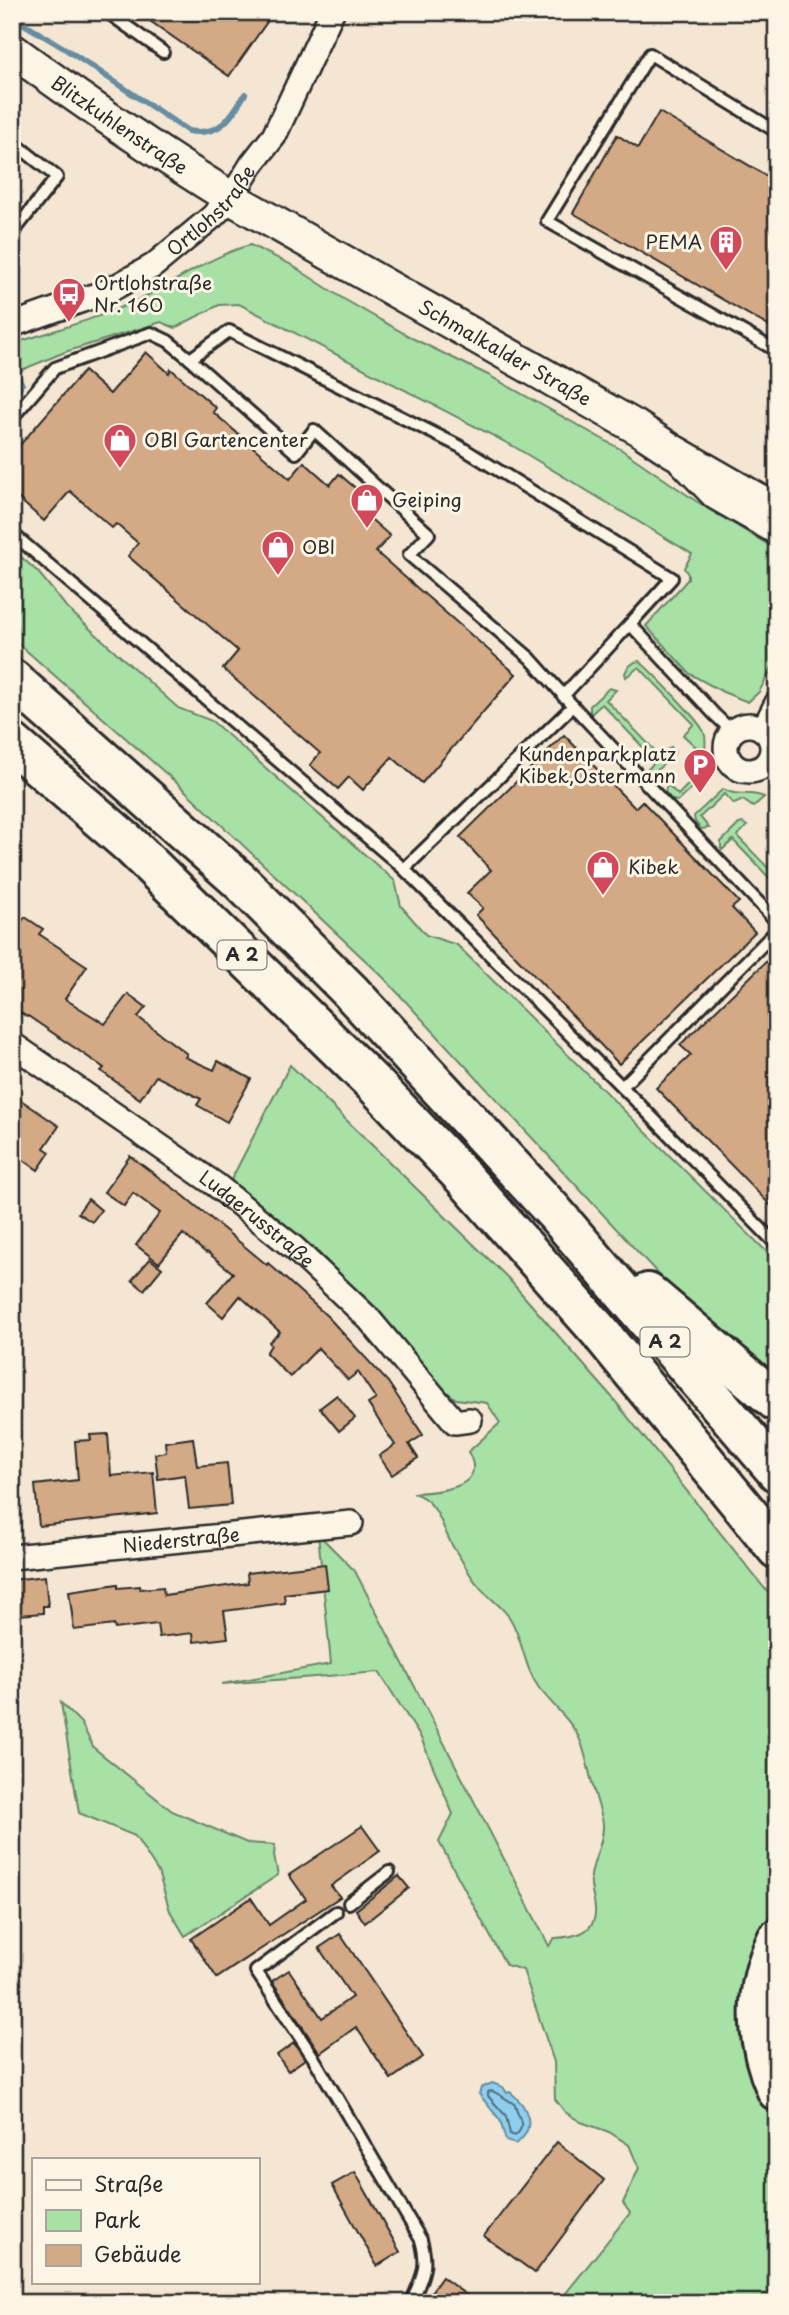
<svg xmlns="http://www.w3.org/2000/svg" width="789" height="2315" font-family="'Playpen Sans',sans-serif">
	<rect width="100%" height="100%" fill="#f4e6d2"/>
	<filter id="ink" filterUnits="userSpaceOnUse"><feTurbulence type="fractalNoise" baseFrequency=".0143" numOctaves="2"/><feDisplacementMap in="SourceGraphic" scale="14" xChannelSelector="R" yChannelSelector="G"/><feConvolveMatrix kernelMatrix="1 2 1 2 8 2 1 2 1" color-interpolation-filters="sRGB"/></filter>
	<g filter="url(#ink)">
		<g fill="#a7e1a6" stroke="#698668" stroke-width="2">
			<path d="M250,245L290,264L342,298L414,339L488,375L622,450L696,501L777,550V658L759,692L748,702L723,692L690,674L646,626L688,579V574L684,568L692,554L513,446L239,304L219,305L175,328L161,322L65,352L12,374V344C56,330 103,317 144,297C181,279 211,256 250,245Z"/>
			<path d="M12,549L38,572L68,609L178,708L212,721L395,881L401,906L426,935L457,945L777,1262V1383L674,1291L383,977L179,785L12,638Z"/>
			<path d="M639,661C651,671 699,720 704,732C709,744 700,759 708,770L699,781L678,801L672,800L665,792L667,784L678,795L703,769L692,758L696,756L697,748L683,735L694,724L639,667L626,677L625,673C627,667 633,662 639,661Z"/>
			<path d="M609,688L616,690L606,700L660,756L671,747L675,752L672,756L653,774L645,772L656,761L602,704L591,714L590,713V706Z"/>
			<path d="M723,789C735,797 751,791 764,797L753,807L743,800L734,804L724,794L700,817L709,828L701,829L695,822L694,816Z"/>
			<path d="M743,823L747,826L737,836L777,877V886L733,840L722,850L721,849V842L739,824Z"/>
			<path d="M290,1065L507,1277L611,1396L777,1604V1902L761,1933L755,2068L771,2110L777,2118V2303H558L630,2213L623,2203L639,2168L629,2145L609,2132L581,2122L565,2112L555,2099L554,2062L523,1970L506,1965L439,1842L453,1814L421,1738L379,1672L222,1684L331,1664L318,1534L355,1571L549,1946L555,1938C572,1937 594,1934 595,1913C596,1900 589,1888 591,1876C593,1858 604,1843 603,1824C602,1814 597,1803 595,1794C590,1777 587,1759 581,1742C572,1721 553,1706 539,1688C524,1667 523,1641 511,1620C503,1606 488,1598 478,1585C469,1575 463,1561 455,1550C441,1529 440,1501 413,1493C436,1492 490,1489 468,1452L500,1423L487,1403L456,1399L434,1382L388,1324L314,1248L230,1182Z"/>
			<path d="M61,1703L81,1723L94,1748L172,1811L247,1843L275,1845L274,1856L278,1875L185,1936L170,1911L158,1872L135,1836L79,1813Z"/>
		</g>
		<g fill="#8ecff0" stroke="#668da1" stroke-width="2">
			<path d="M17,372L24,384L12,400V374Z"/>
			<path d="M492,2083L503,2087L507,2093L510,2092C528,2106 538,2129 515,2144L506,2141L500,2120L479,2094L481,2088Z"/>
		</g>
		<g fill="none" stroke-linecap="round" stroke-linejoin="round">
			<path stroke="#536d7a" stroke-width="2" d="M491,2091C494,2091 512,2102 515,2105C517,2117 528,2125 515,2136L510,2134L506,2116L488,2096V2092Z"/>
			<path stroke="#668da1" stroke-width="6" d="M12,17L64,48L188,131C219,137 230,119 245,94"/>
		</g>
		<g fill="#d4a985" stroke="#2b2b2b" stroke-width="2">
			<path d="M137,12H274L229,76Z"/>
			<path d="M659,112L777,182V331L573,213L617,135L638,148Z"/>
			<path d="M146,352L169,373L171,369L216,408L213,412L290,479L304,462L330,485L339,474L373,503L364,513L390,536L376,552L516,674L422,783L392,757L363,790L349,777L338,789L310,765L320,753L223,669L238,651L128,556L138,543L116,524L112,528L70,491L44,521L12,493V454L84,371L110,394Z"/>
			<path d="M564,735L635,808L642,801L739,902L732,908L755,932L619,1064L476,915L483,908L467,893L491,870L460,837Z"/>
			<path d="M25,917L43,929L39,934L87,966L65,999L105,1024L128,994L146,1007L138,1017L187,1054L185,1057L214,1070L218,1061L251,1079L227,1122L197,1105L201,1099L156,1076L140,1099L101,1071L104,1068L28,1016L27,1017L12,1007V919L20,924Z"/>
			<path d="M777,951V1212L656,1088L691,1055L680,1045Z"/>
			<path d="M12,1094L59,1126L44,1148L50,1152L38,1170L12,1152Z"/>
			<path d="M130,1156L184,1196L267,1265L268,1263L327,1316L388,1382L423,1435L409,1444L418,1458L392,1475L379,1456L395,1445L368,1404L376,1399L358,1372L348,1380L318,1348L290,1377L266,1353L271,1345L269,1342L280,1332L240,1296L223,1317L207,1303L233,1273L207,1252L206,1253L183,1234L159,1263L136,1245L160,1213L133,1193L124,1206L104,1192Z"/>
			<path d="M88,1199L101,1210L92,1222L78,1213Z"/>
			<path d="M150,1259L162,1268L144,1290L132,1280Z"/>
			<path d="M337,1395L355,1418L339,1431L320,1408Z"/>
			<path d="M108,1434L111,1476L153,1472L157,1513L39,1526L35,1485L78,1480L75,1441L91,1440L90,1435Z"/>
			<path d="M193,1438L197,1466L227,1463L231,1505L189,1509L185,1475L158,1479L155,1454L166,1452L165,1442Z"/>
			<path d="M325,1564L328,1589L284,1594L285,1603L224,1611L228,1638L194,1642L193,1633L159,1637L157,1624L115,1629L114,1625L74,1630L69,1591L118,1584V1588L140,1586V1589L163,1587L164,1595L248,1583L247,1573Z"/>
			<path d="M45,1576L48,1606H43V1613L19,1615L18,1610L12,1611V1580Z"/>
			<path d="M362,1826L380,1851L331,1886L340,1897L217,1978L191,1939L251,1898L269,1925L306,1899L289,1875Z"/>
			<path d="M399,1876L409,1888L365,1923L356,1910Z"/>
			<path d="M340,1934L423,2057L391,2079L356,2027L320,2053L272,1981L289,1970L322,2018L352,1997L319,1948Z"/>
			<path d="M294,2043L305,2059L288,2071L277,2055Z"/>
			<path d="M557,2142L604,2180L535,2273L484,2236Z"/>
			<path d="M355,2172L400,2252L377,2266L332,2185Z"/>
			<path d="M442,2277L477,2303H423Z"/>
		</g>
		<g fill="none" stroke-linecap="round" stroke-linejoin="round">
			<defs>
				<g id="service">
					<path d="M107,12L163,52"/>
					<path d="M777,132L650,54L547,221L777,351"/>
					<path d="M12,141L57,177L12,234"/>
					<path d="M12,418L55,368L151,333L168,341L190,359"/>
					<path d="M12,533L404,869L640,1105L777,1245"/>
					<path d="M563,696L630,624"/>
					<path d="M733,732L715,715L630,624L672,578L459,446L229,331L190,359L296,453L314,430L429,534L409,555L530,658L573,706L777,922"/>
					<path d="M764,766L777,779"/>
					<path d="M404,869L573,706"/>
					<path d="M622,1087L777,930"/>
					<path d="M349,1903L389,1872"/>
					<path d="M336,1912L256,1971L313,2057L421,2240C429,2268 422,2277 411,2303"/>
				</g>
				<g id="minor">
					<path id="s1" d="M12,325L108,291L153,266L212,217L231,198L252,164L274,136L332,12"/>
					<path d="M681,463L714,497L777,533"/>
					<circle cx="749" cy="748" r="23"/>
					<path d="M763,730L777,703"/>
					<path id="s2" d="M12,1044L216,1185L294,1248L369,1319L455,1422L470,1420"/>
					<path id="s3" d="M12,1557L351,1523"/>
				</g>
				<g id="secondary">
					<path id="s4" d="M12,50C83,102 156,152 231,198L636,427L671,450L777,511"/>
				</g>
				<g id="motorway">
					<path d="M12,679L240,881L350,991L554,1212L777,1472"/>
					<path d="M12,743L129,844L376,1086L463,1177L599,1331L777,1549"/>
					<path d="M648,1293L777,1402"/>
					<path d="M777,1939C753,1990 754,2039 777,2091"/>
				</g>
			</defs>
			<use href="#service" stroke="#2b2b2b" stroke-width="16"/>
			<use href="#minor" stroke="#2b2b2b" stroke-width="28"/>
			<use href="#secondary" stroke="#2b2b2b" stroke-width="37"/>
			<use href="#motorway" stroke="#2b2b2b" stroke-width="44"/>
			<use href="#service" stroke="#fcf5e5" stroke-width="10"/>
			<use href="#minor" stroke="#fcf5e5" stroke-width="23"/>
			<use href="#secondary" stroke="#fcf5e5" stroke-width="32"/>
			<use href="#motorway" stroke="#fcf5e5" stroke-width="38"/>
		</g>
	</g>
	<defs>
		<symbol id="building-pin" viewBox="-11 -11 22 30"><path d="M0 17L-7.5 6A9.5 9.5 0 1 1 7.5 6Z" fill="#d1495b" stroke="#fcf5e5"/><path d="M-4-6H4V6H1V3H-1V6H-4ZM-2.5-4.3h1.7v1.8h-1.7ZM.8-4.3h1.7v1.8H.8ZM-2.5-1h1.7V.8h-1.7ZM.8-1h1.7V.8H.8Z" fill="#fff"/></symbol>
		<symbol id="bus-pin" viewBox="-11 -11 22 30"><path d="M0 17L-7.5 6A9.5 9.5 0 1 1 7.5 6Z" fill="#d1495b" stroke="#fcf5e5"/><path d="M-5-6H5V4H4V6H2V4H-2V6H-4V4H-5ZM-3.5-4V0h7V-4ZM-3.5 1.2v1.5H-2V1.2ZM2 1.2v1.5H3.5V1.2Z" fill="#fff"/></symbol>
		<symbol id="shop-pin" viewBox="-11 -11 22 30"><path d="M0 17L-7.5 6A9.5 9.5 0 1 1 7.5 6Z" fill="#d1495b" stroke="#fcf5e5"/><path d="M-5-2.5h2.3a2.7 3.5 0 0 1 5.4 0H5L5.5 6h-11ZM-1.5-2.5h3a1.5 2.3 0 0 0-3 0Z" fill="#fff"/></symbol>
		<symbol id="parking-pin" viewBox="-11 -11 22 30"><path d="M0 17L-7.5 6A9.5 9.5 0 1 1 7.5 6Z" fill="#d1495b" stroke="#fcf5e5"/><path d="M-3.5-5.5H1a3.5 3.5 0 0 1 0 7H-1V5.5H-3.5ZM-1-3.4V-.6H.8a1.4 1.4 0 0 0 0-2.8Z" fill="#fff"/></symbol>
	</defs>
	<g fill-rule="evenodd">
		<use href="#building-pin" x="707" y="223" width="38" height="52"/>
		<use href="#bus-pin" x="50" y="275" width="38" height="52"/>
		<use href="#shop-pin" x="101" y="421" width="38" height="52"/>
		<use href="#shop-pin" x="348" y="481" width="38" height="52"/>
		<use href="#shop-pin" x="259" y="528" width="38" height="52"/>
		<use href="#parking-pin" x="681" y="746" width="38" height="52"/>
		<use href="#shop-pin" x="584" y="848" width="38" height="52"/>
	</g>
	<g text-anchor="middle" stroke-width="6" stroke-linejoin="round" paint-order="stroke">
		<g fill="#fcf5e5" stroke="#6a6863" stroke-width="2">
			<rect x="217.5" y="940.5" width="49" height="29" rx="5"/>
			<rect x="640.5" y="1327.5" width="49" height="29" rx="5"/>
		</g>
		<g font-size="18" font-weight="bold" fill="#2b2b2b">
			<text x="242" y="961">A 2</text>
			<text x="665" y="1348">A 2</text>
		</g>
		<g font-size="19" fill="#2b2b2b" stroke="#fcf5e5">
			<text dy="7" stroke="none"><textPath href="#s4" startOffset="131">Blitzkuhlenstraße</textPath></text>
			<text dy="7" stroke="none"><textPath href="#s1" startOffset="234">Ortlohstraße</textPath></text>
			<text dy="7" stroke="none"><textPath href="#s4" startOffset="579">Schmalkalder Straße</textPath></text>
			<text dy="7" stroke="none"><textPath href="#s2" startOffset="301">Ludgerusstraße</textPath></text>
			<text dy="7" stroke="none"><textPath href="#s3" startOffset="170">Niederstraße</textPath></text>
		</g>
		<g font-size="19" fill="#2b2b2b" stroke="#fcf5e5" text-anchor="start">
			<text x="702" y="249" text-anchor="end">PEMA</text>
			<text x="94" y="290">Ortlohstraße<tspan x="94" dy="22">Nr. 160</tspan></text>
			<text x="144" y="447">OBI Gartencenter</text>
			<text x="392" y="507">Geiping</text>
			<text x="302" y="554">OBI</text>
			<text x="676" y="761" text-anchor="end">Kundenparkplatz<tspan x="676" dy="22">Kibek,Ostermann</tspan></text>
			<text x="628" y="874">Kibek</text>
		</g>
	</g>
	<rect width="789" height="2315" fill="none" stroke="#fcf5e5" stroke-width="42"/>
	<rect x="21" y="21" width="747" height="2273" fill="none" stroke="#2b2b2b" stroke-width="2.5" filter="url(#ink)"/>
	<rect x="32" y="2158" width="228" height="126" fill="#fcf5e5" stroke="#a8a49b" stroke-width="2"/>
	<rect x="46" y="2180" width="35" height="10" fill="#fcf5e5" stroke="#a8a49b" stroke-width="2"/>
	<text x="94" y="2192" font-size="21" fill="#2b2b2b">Straße</text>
	<rect x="46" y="2210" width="35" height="21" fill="#a7e1a6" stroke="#a8a49b" stroke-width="2"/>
	<text x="94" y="2228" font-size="21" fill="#2b2b2b">Park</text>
	<rect x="46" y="2245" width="35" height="21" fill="#d4a985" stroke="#a8a49b" stroke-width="2"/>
	<text x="94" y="2262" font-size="21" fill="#2b2b2b">Gebäude</text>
</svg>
